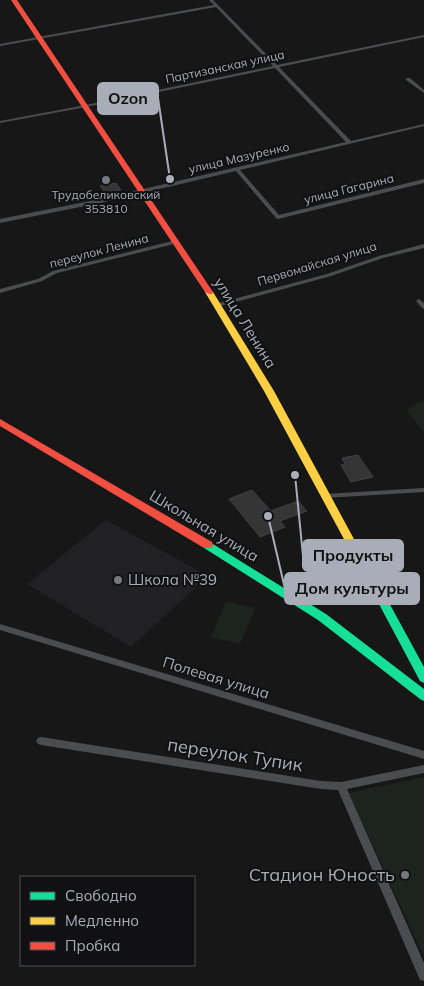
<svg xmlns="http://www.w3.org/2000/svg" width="424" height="986" font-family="Mulish,sans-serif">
	<rect width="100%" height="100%" fill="#171717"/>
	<path fill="#212123" d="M106,520L208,576L131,647L27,584Z"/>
	<g fill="#1d241e">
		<path d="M424,400V432L406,410Z"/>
		<path d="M226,601L255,608L240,644L211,637Z"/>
		<path d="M424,777V957L349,793Z"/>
	</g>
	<g fill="#353536" stroke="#3f4043">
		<path d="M116,183L121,190L105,193L100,186Z"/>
		<path d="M358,455L373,477L351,482L341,465L345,464L342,458Z"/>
		<path d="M252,490L271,511L298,501L307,511L280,521L285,527L260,537L229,499Z"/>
	</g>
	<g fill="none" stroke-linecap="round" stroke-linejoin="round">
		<g fill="#4b4c50" fill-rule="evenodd">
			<path d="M209,0H213L277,65L424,35V37L279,67L351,141L424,124V126L240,170L279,215L424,179V183L278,219L276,218L236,171L100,203L0,223V219L100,199L346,142L275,68L86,107L0,123V121L86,105L273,66L216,7L0,46V44L214,5Z"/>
			<path d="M406,78H410L424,90V93L406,80Z"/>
			<path d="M176,240L178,241V243L57,273L42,281L0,293V289L38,279L53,271Z"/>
			<path d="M424,244V248L383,258L331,276L217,307L214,305L215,304L327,274L379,256Z"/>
			<path d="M419,299L424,303V309L422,308L416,301Z"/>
			<path d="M424,488V492L325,498L321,496L325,494Z"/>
			<path d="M0,624L424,751V759L0,630Z"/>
			<path d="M41,737L321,781L341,782L424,765V773L347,789L424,963V981L420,980L338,790L321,789L41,745L38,744L36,741L38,738Z"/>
		</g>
		<g fill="#16e098" fill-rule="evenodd">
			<path d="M208,541L326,614L424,689V701L420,699L318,620L204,548L203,545L204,542Z"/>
			<path d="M377,587L381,588L424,667V683L420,681L372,591L373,588Z"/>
		</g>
		<path fill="#ffcf43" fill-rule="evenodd" d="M206,290H209L213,292L274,391L382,591L381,594H373L372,591L264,391L205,292Z"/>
		<g fill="#f24e42" fill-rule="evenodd">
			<path d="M11,0H17L213,292L212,294H209L205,292Z"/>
			<path d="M0,419L212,542L213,545L212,548H204L0,426Z"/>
		</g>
	</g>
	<g fill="#757880" stroke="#111113" stroke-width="2">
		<circle cx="106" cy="180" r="5"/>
		<circle cx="118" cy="580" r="5"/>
		<circle cx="405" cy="875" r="5"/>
	</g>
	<g text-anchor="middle" stroke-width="4" stroke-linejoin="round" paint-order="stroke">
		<g font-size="12" fill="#a8adb8" stroke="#111113">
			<text transform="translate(225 67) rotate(-12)" y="4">Партизанская улица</text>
			<text transform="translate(239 158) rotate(-13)" y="4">улица Мазуренко</text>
			<text transform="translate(349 189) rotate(-14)" y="4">улица Гагарина</text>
			<text transform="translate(99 251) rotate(-15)" y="4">переулок Ленина</text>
			<text transform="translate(317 264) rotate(-17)" y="4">Первомайская улица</text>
		</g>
		<g font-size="12" fill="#a8adb8" stroke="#111113">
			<text x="106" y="199">Трудобеликовский<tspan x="106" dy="14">353810</tspan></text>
		</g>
		<g font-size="15" fill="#a8adb8" stroke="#111113">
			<text transform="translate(245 323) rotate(58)" y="5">улица Ленина</text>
			<text transform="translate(204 526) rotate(31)" y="5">Школьная улица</text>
			<text transform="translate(216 678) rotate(17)" y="5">Полевая улица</text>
		</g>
		<g font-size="15" fill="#a8adb8" stroke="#111113" text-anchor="start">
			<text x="128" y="585">Школа №39</text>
		</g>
		<g font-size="18" fill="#a8adb8" stroke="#111113">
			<text transform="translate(235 755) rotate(9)" y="6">переулок Тупик</text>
		</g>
		<g font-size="18" fill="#a8adb8" stroke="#111113" text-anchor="end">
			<text x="395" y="881">Стадион Юность</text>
		</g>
	</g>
	<path fill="none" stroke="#a8adb8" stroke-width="2" d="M170 179L158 98M295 475L303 556M268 516L285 589"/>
	<g fill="#a8adb8" stroke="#111113" stroke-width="2">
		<circle cx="170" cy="179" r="5"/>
		<circle cx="295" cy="475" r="5"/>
		<circle cx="268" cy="516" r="5"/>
	</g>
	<g fill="#a8adb8" stroke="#a8adb8" stroke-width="2">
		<rect x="98" y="83" width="60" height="31" rx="5"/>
		<rect x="303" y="540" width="100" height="31" rx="5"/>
		<rect x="285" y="573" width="134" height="31" rx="5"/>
	</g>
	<g font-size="16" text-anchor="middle" font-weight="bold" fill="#111">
		<text x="128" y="104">Ozon</text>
		<text x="353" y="561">Продукты</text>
		<text x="352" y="594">Дом культуры</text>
	</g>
	<rect x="20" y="876" width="175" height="90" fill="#111113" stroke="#4d4f55"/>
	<rect x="30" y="892" width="25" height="8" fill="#16e098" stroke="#4d4f55"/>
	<text x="65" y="901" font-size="15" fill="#a8adb8">Свободно</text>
	<rect x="30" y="917" width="25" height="8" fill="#ffcf43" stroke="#4d4f55"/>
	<text x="65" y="926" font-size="15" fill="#a8adb8">Медленно</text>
	<rect x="30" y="942" width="25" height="8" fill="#f24e42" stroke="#4d4f55"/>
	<text x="65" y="951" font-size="15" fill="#a8adb8">Пробка</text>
</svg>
